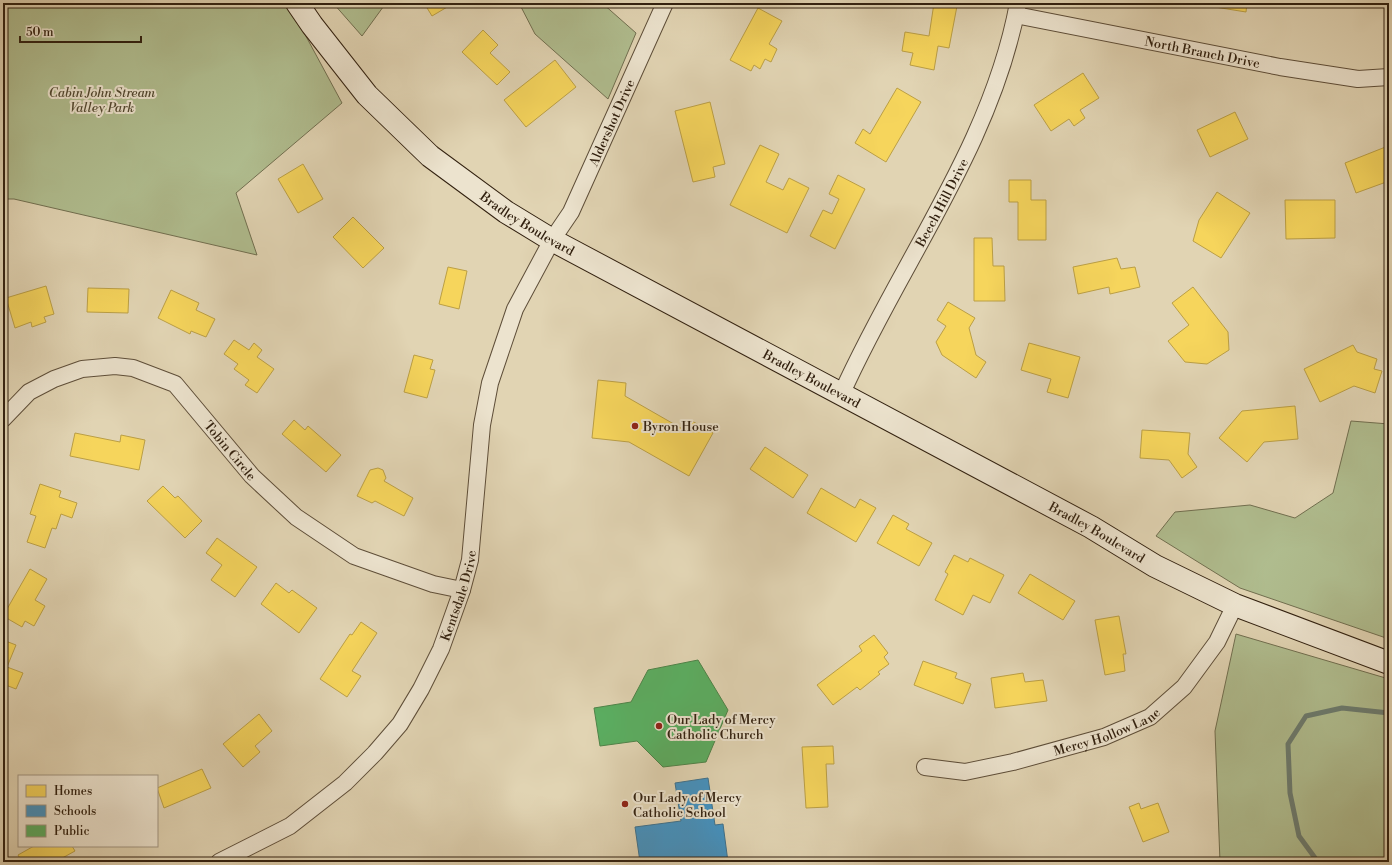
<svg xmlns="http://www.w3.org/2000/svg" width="1392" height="865" font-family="'Libre Bodoni',serif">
	<rect width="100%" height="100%" fill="#e1d4b3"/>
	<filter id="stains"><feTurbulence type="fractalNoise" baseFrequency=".005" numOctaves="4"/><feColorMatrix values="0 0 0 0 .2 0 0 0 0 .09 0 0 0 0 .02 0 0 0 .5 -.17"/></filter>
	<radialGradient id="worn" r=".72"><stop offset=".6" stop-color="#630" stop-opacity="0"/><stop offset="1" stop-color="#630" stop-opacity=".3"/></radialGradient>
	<g fill="#b0bd8f" stroke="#716f50">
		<path d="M3,3H288L342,103L236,193L257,255L14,199H3Z"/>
		<path d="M333,3H386L362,36Z"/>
		<path d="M519,3H602L636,33L608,99L535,34Z"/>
		<path d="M1351,421L1389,424V639L1240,588L1156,536L1175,512L1250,505L1295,518L1333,493Z"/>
		<path d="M1236,634L1389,679V862H1220L1215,731Z"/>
	</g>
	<g fill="#f6d55c" stroke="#bb9f45">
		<path d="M424,3H454L432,16Z"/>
		<path d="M934,3L957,6L949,48L938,46L934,70L910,65L913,53L902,51L905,32L929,36Z"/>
		<path d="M1190,3H1247L1246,12Z"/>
		<path d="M758,8L782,21L769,44L777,49L771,62L765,59L760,69L754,65L751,71L730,60Z"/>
		<path d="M483,30L498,45L490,53L510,72L497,85L462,52Z"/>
		<path d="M555,60L576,87L526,127L504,100Z"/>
		<path d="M1083,73L1099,98L1080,110L1085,118L1074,126L1069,119L1051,131L1034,105Z"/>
		<path d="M897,88L921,102L886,162L855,143L863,129L870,134Z"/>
		<path d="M710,102L725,164L713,167L715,177L693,182L675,111Z"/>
		<path d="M1235,112L1248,139L1210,157L1197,130Z"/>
		<path d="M760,145L779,154L766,182L783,190L789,178L809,188L787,233L730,205Z"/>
		<path d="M1388,146L1389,181L1356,193L1345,163Z"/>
		<path d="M303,164L323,199L298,213L278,179Z"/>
		<path d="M838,175L865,189L835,249L810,236L823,210L832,214L839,199L829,194Z"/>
		<path d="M1009,180H1031V200H1046V240H1018V202H1009Z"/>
		<path d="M1217,192L1250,213L1221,258L1193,241L1199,220Z"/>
		<path d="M1285,200H1335V238L1286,239Z"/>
		<path d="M353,217L384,248L363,268L333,237Z"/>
		<path d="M974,238H992L993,266H1004L1005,301H974Z"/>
		<path d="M1117,258L1121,269L1135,267L1140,287L1110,294L1109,287L1078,294L1073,267Z"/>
		<path d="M448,267L467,271L459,309L439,304Z"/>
		<path d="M46,286L54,314L44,317L46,322L32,327L31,322L15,328L6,298Z"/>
		<path d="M1193,287L1228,332L1229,350L1207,364L1185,362L1168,341L1189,325L1172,303Z"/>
		<path d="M88,288L129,289L128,313L87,312Z"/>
		<path d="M171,290L199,303L196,310L215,319L206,337L191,331L190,334L158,318Z"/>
		<path d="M948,302L975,318L969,328L976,355L986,362L976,378L942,355L936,342L946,326L937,320Z"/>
		<path d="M234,340L249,350L254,343L262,350L257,357L274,369L257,393L245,385L249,380L234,369L238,364L224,354Z"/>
		<path d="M1029,343L1080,357L1068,398L1047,392L1051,379L1021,370Z"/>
		<path d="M1353,345L1357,352L1377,359L1374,369L1382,371L1375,393L1354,386L1320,402L1304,369Z"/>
		<path d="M414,355L433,360L430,369L435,370L427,398L404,392Z"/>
		<path d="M598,380L626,383L625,396L686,431L692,421L713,433L689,476L629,442L592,438Z"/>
		<path d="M1295,406L1298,439L1264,442L1247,462L1219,438L1242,411Z"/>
		<path d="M294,420L305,430L308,426L341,455L326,472L282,434Z"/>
		<path d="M1142,430L1190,433L1188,454L1197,467L1182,478L1169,460L1140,458Z"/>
		<path d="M75,433L120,442L121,435L145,440L139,470L70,456Z"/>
		<path d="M765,447L808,475L793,498L750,469Z"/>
		<path d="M378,468L383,470L386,478L384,481L413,498L404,516L375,501L372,503L357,496L370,470Z"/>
		<path d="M40,484L61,491L59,497L77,503L72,518L61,514L56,529L52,528L45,548L27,542L36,516L30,514Z"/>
		<path d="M163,486L175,498L178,496L202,521L185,538L147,501Z"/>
		<path d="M821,488L855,508L860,499L876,508L856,542L807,513Z"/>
		<path d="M893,515L909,524L906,529L932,543L919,566L877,543Z"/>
		<path d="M217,538L257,567L235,597L211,580L222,565L206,553Z"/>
		<path d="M954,555L968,562L970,558L1004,575L990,603L973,595L963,615L935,600L948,574L945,572Z"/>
		<path d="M30,569L47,579L35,600L45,606L34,626L25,621L22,627L3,616Z"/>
		<path d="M1030,574L1075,601L1063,620L1018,593Z"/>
		<path d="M276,583L289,593L292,590L317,608L299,633L261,604Z"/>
		<path d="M1119,616L1126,654H1123L1125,671L1105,675L1095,620Z"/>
		<path d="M361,622L377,633L352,671L361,676L347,697L320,679L350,634L352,635Z"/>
		<path d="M874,635L888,653L884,657L889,664L878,672L880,674L860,690L857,687L833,705L817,685L862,651L859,646Z"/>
		<path d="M3,640L16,645L7,667L23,673L16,689L3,684Z"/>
		<path d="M923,661L957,673L955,678L971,684L963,704L914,685Z"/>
		<path d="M1023,673L1025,682L1043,680L1047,701L995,708L991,678Z"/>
		<path d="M259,714L272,731L255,746L260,752L243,767L223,744Z"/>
		<path d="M833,746L834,764H826L828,807L806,808L802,747Z"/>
		<path d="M202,769L211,788L164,808L157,788Z"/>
		<path d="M1139,803L1141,809L1158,803L1169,832L1143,842L1129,807Z"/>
		<path d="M34,846H72L75,851L55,862H22L18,855Z"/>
	</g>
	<path fill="#4393c3" stroke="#3e718d" d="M708,778L715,825L723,824L728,862H640L635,827L681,821L675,783Z"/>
	<path fill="#5aae61" stroke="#4e8449" d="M698,660L728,710L706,762L663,767L637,741L600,746L594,708L631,702L648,670Z"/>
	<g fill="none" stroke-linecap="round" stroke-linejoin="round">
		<path stroke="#6d7c6f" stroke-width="5" d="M1318,862L1299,836L1290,793L1288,744L1306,716L1342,708L1389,713"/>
		<defs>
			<g id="street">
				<path id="s1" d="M1016,15L1280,67L1358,79L1389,77"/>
				<path id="s2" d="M842,393C900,263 992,145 1018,3"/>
				<path id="s3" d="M3,419L29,392L54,379L82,369L115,366L133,368L175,384L252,476L296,517L354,556L433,584L462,590"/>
				<path id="s4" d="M925,767L965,772L1013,762L1104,737L1150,717L1184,687L1217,642L1235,605"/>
				<path id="s5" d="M219,862L290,826L345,783L375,753L400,724L421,689L441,649L462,590L470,560L482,425L490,383L515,309L552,240L571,212L665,3"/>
			</g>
			<g id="secondary">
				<path id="s6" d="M297,3L312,25L367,95L430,156L506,212L552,240L1091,527L1155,566L1235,605L1389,663"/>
			</g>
		</defs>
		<use href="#street" stroke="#5e4e39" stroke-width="18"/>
		<use href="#secondary" stroke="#322110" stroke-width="24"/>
		<use href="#street" stroke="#ece3ce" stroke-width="16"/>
		<use href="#secondary" stroke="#ece3ce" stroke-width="22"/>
	</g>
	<g fill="#8f2418" stroke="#ece3ce" stroke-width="1.5">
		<circle cx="635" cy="426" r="4"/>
		<circle cx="659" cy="726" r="4"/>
		<circle cx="625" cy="804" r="4"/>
	</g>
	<g text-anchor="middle" stroke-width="4" stroke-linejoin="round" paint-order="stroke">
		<g font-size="13" fill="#322110" stroke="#ece3ce">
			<text dy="5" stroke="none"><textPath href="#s1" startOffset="190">North Branch Drive</textPath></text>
			<text dy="5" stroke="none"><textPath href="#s5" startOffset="876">Aldershot Drive</textPath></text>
			<text dy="5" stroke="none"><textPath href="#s2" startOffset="215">Beech Hill Drive</textPath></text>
			<text dy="5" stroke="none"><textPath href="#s6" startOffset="322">Bradley Boulevard</textPath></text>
			<text dy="5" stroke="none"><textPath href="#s6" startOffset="646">Bradley Boulevard</textPath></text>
			<text dy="5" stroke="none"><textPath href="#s3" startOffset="278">Tobin Circle</textPath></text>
			<text dy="5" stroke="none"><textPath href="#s6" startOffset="970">Bradley Boulevard</textPath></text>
			<text dy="5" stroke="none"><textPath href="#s5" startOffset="372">Kentsdale Drive</textPath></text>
			<text dy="5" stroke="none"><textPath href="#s4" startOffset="188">Mercy Hollow Lane</textPath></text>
		</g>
		<g font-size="13" font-style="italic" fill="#524830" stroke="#ece3ce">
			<text x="102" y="97">Cabin John Stream<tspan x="102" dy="15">Valley Park</tspan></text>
		</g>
		<g font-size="13" fill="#322110" stroke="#ece3ce" text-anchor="start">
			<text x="643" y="431">Byron House</text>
			<text x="667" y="724">Our Lady of Mercy<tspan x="667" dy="15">Catholic Church</tspan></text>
			<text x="633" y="802">Our Lady of Mercy<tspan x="633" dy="15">Catholic School</tspan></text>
		</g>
	</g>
	<rect width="1392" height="865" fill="none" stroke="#e1d4b3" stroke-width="16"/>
	<rect x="4" y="4" width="1384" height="857" fill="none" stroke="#322110" stroke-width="2"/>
	<rect x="8" y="8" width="1376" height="849" fill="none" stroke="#322110"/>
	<rect x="18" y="775" width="140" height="72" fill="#ece3ce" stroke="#a29582"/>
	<rect x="26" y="785" width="20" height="12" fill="#f6d55c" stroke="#a29582"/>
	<text x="54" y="795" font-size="12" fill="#322110">Homes</text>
	<rect x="26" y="805" width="20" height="12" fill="#4393c3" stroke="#a29582"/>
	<text x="54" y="815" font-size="12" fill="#322110">Schools</text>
	<rect x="26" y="825" width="20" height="12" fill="#5aae61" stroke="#a29582"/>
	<text x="54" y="835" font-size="12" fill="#322110">Public</text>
	<path d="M20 36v6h121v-6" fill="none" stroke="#322110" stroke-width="2"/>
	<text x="26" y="36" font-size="12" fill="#322110" stroke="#ece3ce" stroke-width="3" paint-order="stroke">50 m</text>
	<rect width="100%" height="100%" filter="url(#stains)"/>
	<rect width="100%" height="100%" fill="url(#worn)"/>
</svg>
